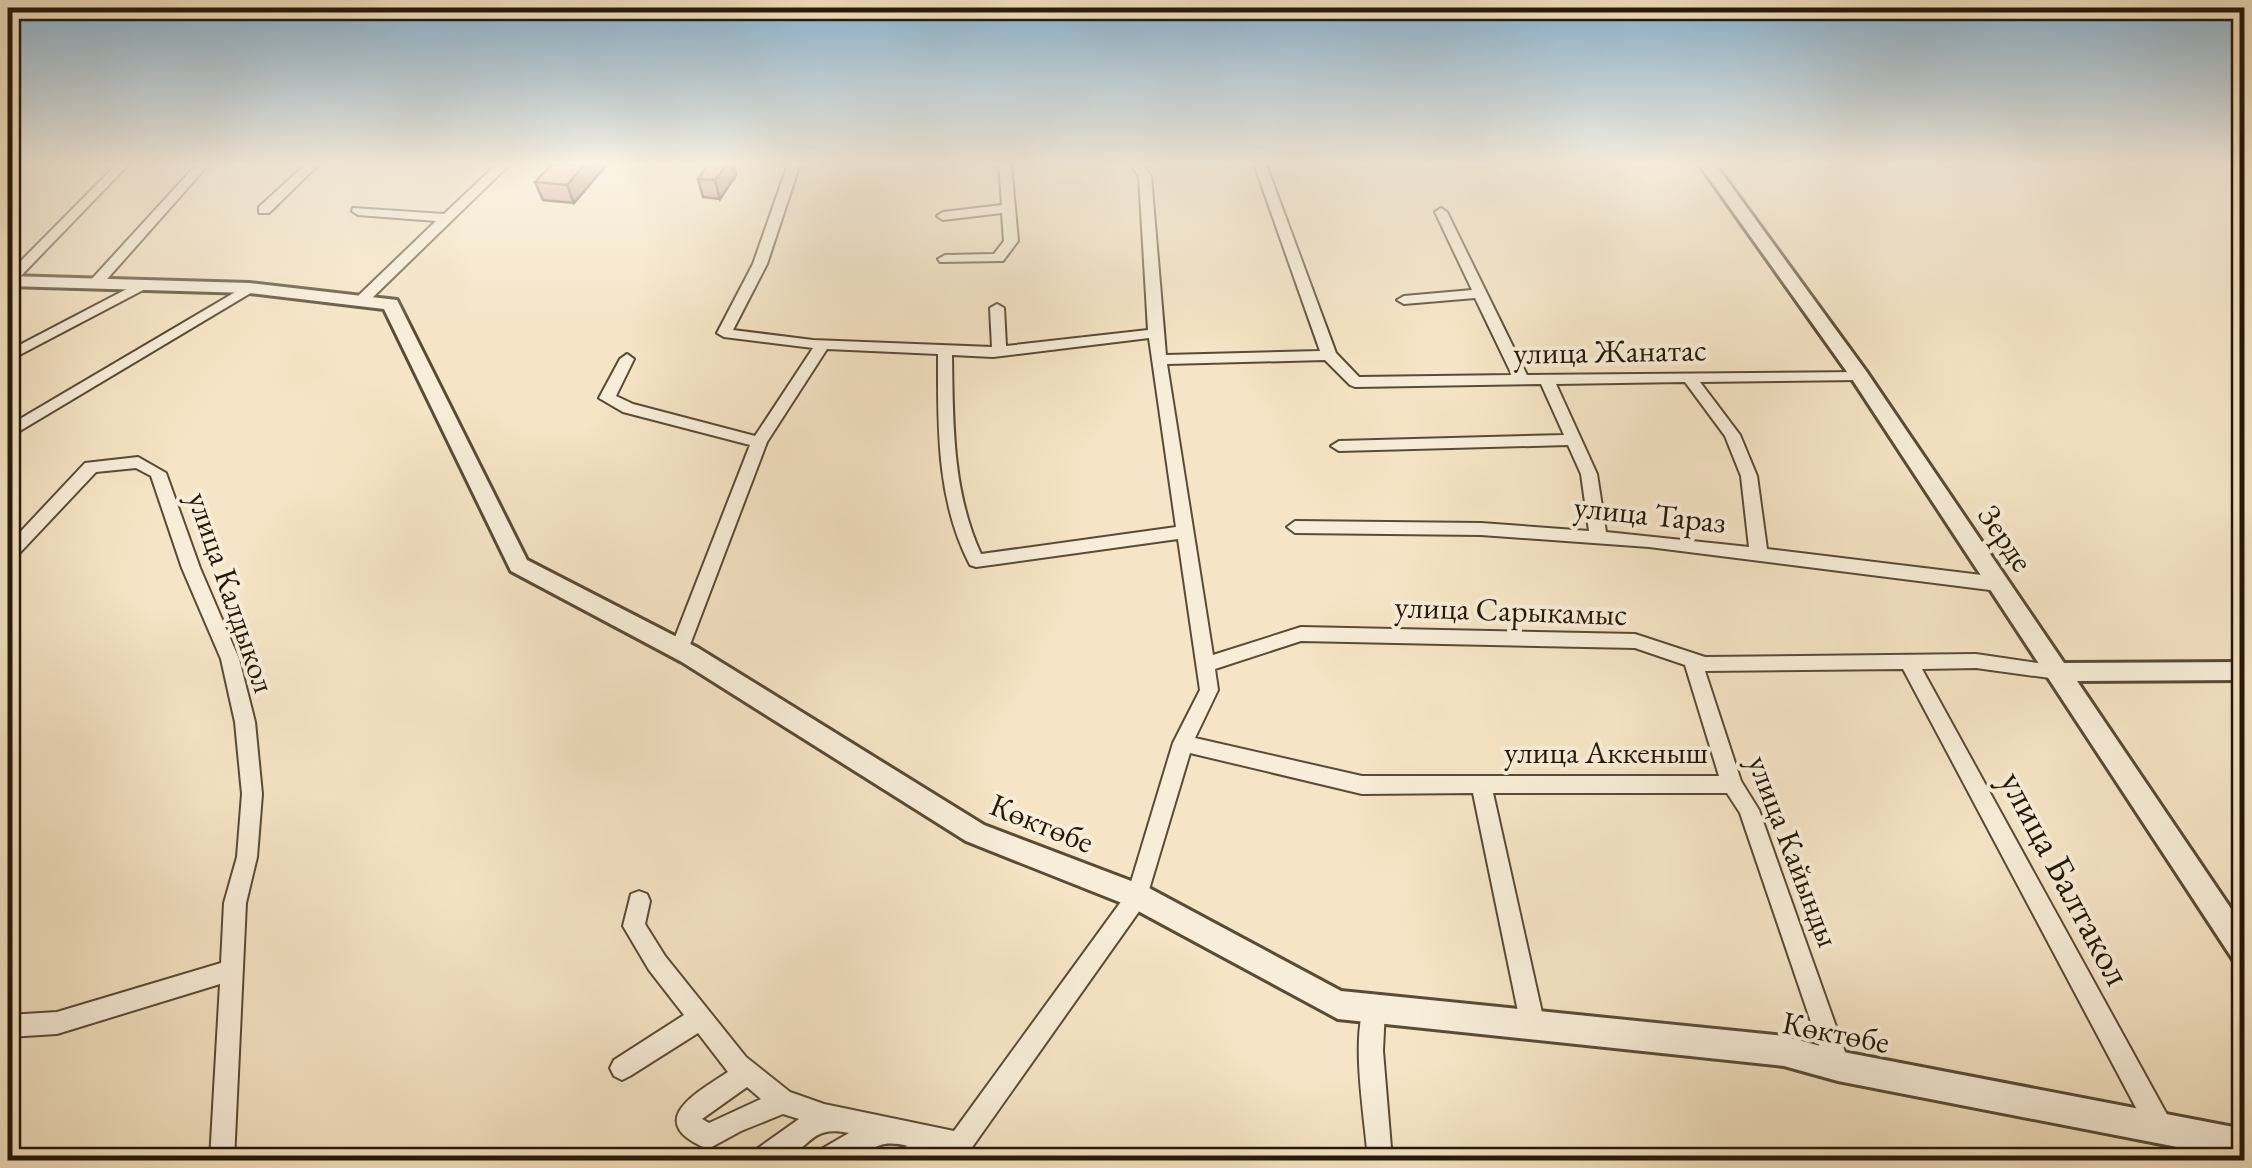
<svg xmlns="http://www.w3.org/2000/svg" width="2252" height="1168" font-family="'EB Garamond',serif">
	<rect width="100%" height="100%" fill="#f5e4c5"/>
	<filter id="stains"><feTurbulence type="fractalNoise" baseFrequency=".002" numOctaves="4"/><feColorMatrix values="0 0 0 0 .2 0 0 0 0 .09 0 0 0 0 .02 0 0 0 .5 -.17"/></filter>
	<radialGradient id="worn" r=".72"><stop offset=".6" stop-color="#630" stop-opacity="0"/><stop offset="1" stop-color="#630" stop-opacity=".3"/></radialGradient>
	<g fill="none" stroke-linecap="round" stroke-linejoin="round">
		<defs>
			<g id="minor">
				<path d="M117,164H129L13,284L8,285V274Z"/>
				<path d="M197,164H209L100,287H90V281Z"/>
				<path d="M306,164H319L269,213H259V207Z"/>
				<path d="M497,164H510L369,301H359V295L436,221L358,215L352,211L353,208L444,214Z"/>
				<path d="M788,164H800L767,264L733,330L813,340L992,347L990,308L997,304L1004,308L1006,346L1148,330L1139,176L1130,164H1142L1151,176L1166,355L1320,351L1254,164H1266L1336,353L1359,377L1512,375L1475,298L1404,304L1397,300L1404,296L1472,290L1435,212L1441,208L1447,212L1527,375L1864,372L1866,375L1859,380L1700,382L1740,435L1757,476L1767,549L1998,577L2007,584L2004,589L1998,591L1649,547L1481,535L1295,533L1287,527L1295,521L1481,523L1589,531L1581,474L1568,445L1339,451L1331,446L1339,441L1564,435L1541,384L1355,387L1350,385L1325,360L1167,364L1213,655L1301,627L1635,634L1705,657L1976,654L2064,667L2066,672L2064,677L2057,679L1976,668L1922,669L2170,1120L2173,1129L2170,1138L2161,1141L2152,1138L1903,669L1705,671L1741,781L1759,810L1850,1066L1846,1074L1838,1078L1830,1074L1826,1066L1740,813L1727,793H1493L1545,1026L1541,1034L1533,1037L1525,1034L1521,1026L1473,793L1362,794L1190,753L1145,903L968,1153L943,1160H888L891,1151L908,1146C874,1138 876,1152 850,1160C840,1163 825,1160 815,1160L818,1151L849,1133C810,1125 812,1147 784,1159C775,1163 760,1160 751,1160L754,1151L799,1119L783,1114L741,1131L708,1149C642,1122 696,1093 728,1072L698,1033L630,1076L622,1080L614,1076L610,1068L614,1060L684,1015L649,970L623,926L631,894L639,891L647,894L650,901L645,924L665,956L746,1057L790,1092L824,1104L954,1131L1128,892L1173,743L1200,690L1178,539L976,567L970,565C936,500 938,426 938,354L827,349L767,442L688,650L685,655H673L670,650L750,445L623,412L599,398L620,359L627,354L634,359L616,396L633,404L755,436L813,348L724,337L717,333L753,264ZM1149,338L1176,527L981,554C952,491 953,422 952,355L993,357ZM1685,382L1725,436L1741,476L1749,547L1606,532L1597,474L1556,384ZM1301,641L1635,648L1685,665L1719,776H1362L1195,738L1218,690L1215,669ZM747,1087L761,1099L709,1123L702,1119Z"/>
				<path d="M999,164H1011L1018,241L1003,261L940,262L938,259L945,255L994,254L1004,241L1002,213L943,220L937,216L943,212L1002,205Z"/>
				<path d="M142,281L147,282V288L8,361V351Z"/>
				<path d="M249,284L256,288L254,291L8,438V426Z"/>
				<path d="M138,457L166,473L200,568L239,659L255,722L262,794L257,857L246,903L234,1160H210L220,984L57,1034L8,1037V1015L57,1012L221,963L224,903L237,857L242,794L235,722L221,659L182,568L151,476L136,468L96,472L14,559L8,561V545L85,463Z"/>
				<path d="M1374,998L1382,1001L1385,1009L1383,1051L1392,1160H1368C1365,1119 1350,1037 1366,1001Z"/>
			</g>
			<g id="tertiary">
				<path d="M1699,164H1715L1866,371L2064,663L2244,662V680L2077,681L2244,928V965L2234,961L1852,379Z"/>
				<path d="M8,276L249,283L397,300L527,560L698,648L984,825L1147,887L1341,991L1784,1036L1838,1051L2244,1129V1160L1838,1081L1784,1066L1338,1019L1127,905L966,841L682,662L511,571L384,309L249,293L8,286Z"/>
			</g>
		</defs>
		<use href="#minor" stroke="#594b36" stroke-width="4"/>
		<use href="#tertiary" stroke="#594b36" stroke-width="6"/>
		<use href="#minor" fill="#f8edd9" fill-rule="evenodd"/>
		<use href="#tertiary" fill="#f8edd9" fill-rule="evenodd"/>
	</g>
	<g fill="#ba7d73" stroke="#251807" stroke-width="2.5">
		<path d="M607,164L574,203L543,200L535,182Z"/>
		<path d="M709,164H733L736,175L720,199L703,197L698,179Z"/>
	</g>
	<g fill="#97665e" stroke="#251807" stroke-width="2.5">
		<path d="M585,164H607L574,203L567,185Z"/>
		<path d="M727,164H733L736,175L720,199L715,180Z"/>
	</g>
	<g fill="#d89186" stroke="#251807" stroke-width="2.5">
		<path d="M552,164H585L567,185L535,182Z"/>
		<path d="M709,164H727L715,180L698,179Z"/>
	</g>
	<linearGradient id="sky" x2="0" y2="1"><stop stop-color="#8bb7d7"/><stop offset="0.5" stop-color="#faf3e5"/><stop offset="1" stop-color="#faf3e5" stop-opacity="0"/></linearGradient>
	<rect width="2252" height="327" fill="url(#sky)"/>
	<g text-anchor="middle" stroke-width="8" stroke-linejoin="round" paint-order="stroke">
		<g font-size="32" fill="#251807" stroke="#f8edd9">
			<text transform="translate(1610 351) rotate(-1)" y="11">улица Жанатас</text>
			<text transform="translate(1650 514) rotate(6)" y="11">улица Тараз</text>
			<text transform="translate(2006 538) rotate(56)" y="11">Зерде</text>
			<text transform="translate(232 592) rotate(71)" y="11">улица Калдыкол</text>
			<text transform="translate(1511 610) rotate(2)" y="11">улица Сарыкамыс</text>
			<text x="1606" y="763">улица Аккеныш</text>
			<text transform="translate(1042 823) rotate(22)" y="11">Көктөбе</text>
			<text transform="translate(1794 851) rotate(69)" y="11">улица Кайынды</text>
			<text transform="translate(1836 1032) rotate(11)" y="11">Көктөбе</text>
		</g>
		<g font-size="38" fill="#251807" stroke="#f8edd9">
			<text transform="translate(2066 878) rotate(62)" y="13">улица Балтакол</text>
		</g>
	</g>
	<rect width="2252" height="1168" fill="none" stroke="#f5e4c5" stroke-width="40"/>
	<rect x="10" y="10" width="2232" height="1148" fill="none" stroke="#251807" stroke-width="5"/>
	<rect x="20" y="20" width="2212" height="1128" fill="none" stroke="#251807" stroke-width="2.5"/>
	<rect width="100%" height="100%" filter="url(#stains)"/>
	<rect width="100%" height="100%" fill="url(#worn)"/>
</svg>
